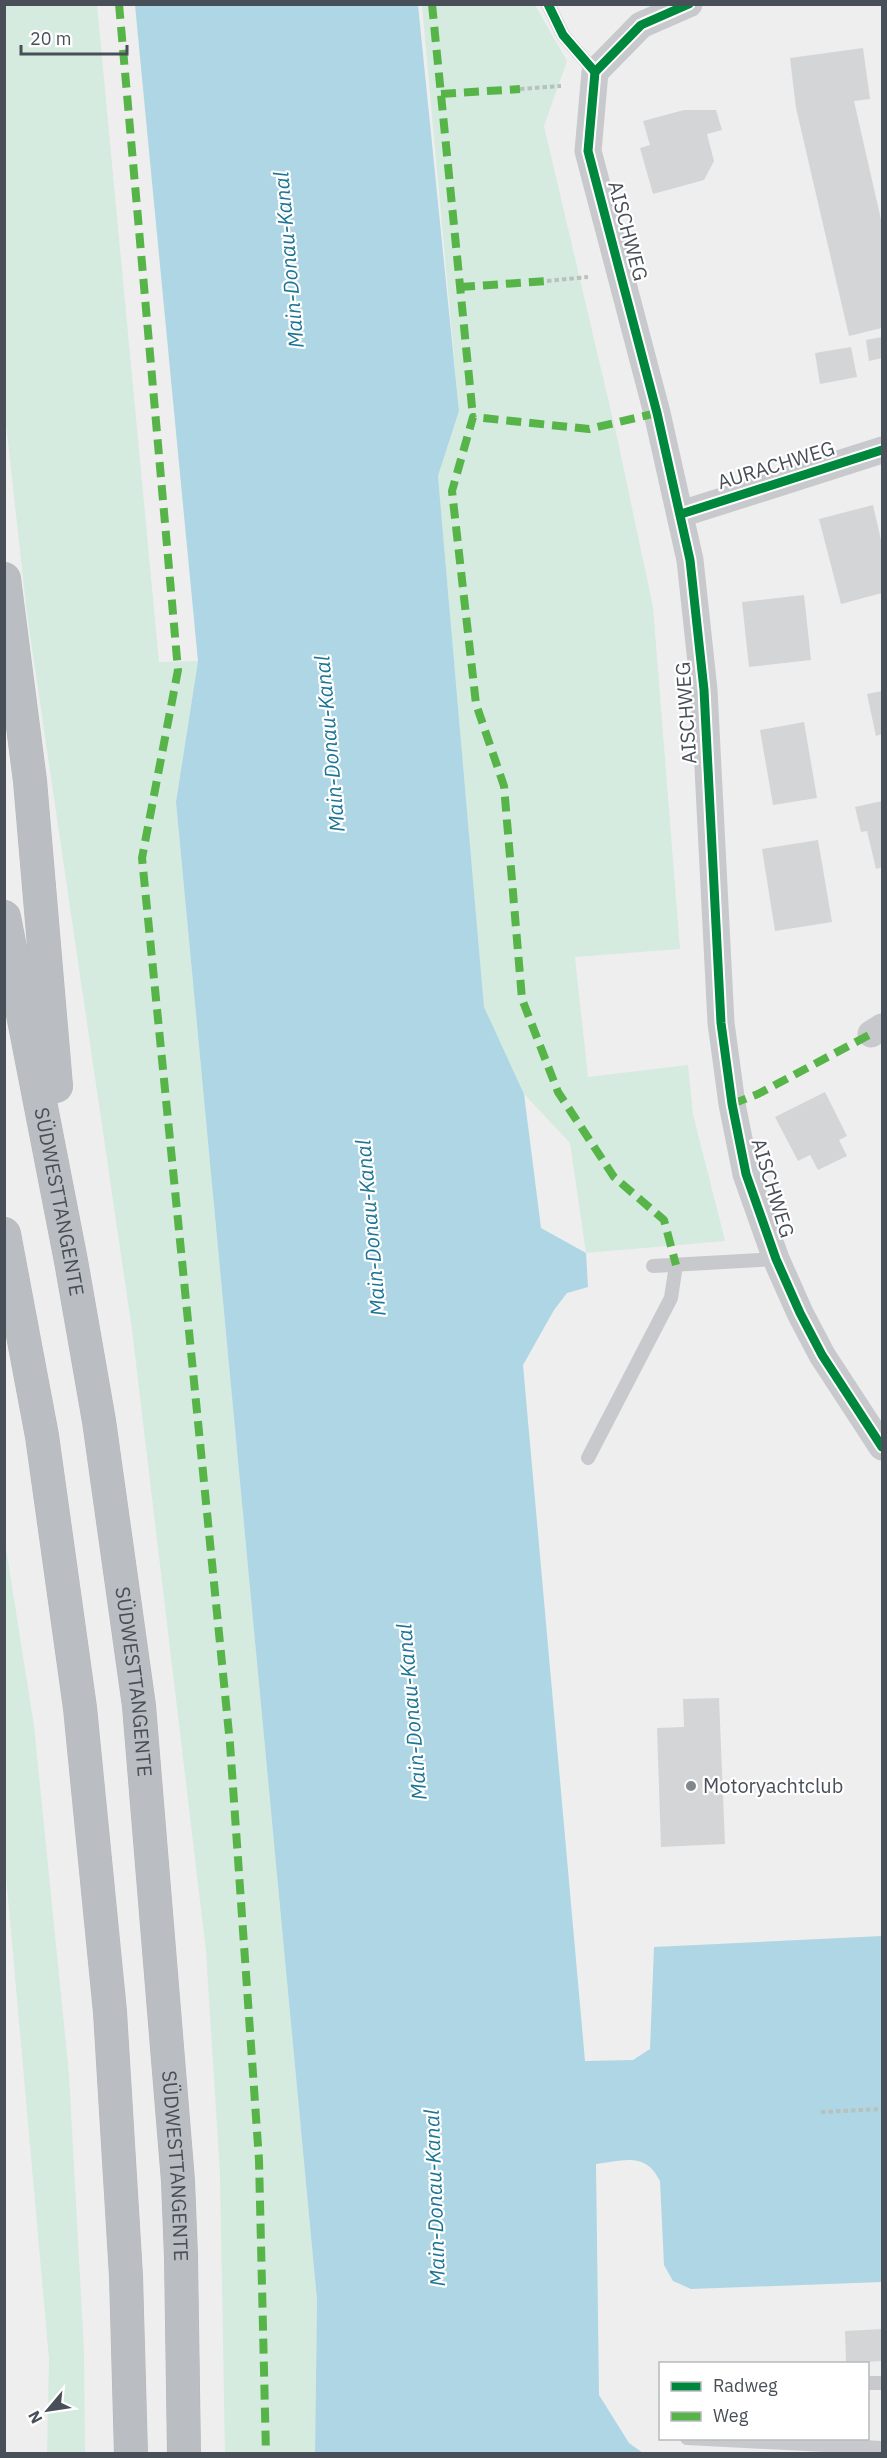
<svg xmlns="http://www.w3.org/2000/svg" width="887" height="2458" font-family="'IBM Plex Sans',sans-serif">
	<rect width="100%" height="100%" fill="#eee"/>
	<g fill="#d5ebdf">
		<path d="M4,5H97L159,662L198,661L176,802L317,2300L315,2453H225L220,2174L206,1951L132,1330L27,614L5,415Z"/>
		<path d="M422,5H535L567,61L544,126L617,437L653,607L680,949L575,957L588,1077L688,1065L693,1114L725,1241L586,1253L570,1143L524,1094L484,1008L438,476L459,411Z"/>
		<path d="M5,1542L34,1726L69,2074L84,2352L85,2453H47L49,2359L5,1864Z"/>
	</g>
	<path fill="#aed6e4" d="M135,5H418L459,411L438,476L484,1007L524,1094L541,1228L586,1253L588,1287L567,1293L554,1310L523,1365L585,2061L633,2060L650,2049L654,1947L882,1936V2282L691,2289L673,2281L664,2265L660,2181C646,2152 624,2160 596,2164L599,2395L629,2443L643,2453H315L317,2300L176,802L198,661Z"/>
	<g fill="#d4d5d7">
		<path d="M863,48L870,99L854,101L882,224V328L849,336L796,108L790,58Z"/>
		<path d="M684,110H716L722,130L707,134L714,161L704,180L653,194L640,148L650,145L643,121Z"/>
		<path d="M882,337V358L869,361L866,340Z"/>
		<path d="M851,347L857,377L820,384L815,353Z"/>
		<path d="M873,505L882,544V593L841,604L819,519Z"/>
		<path d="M804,595L811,660L749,667L742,602Z"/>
		<path d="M882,691V734L876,736L867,694Z"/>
		<path d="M804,722L817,798L773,805L760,730Z"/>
		<path d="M882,801V867L876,869L867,831L861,832L855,807Z"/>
		<path d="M818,840L832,922L775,931L762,849Z"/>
		<path d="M825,1092L847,1136L839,1140L847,1156L818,1170L810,1155L798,1161L775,1117Z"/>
		<path d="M719,1698L725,1844L661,1847L657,1728L684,1727L683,1699Z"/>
		<path d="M882,2329V2361L846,2363L845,2331Z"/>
	</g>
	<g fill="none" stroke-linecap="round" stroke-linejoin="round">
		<defs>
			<g id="highway">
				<path d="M4,579L30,781L56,1086"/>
				<path id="s1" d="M4,917L71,1261L99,1421L139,1706L178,2181L181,2257L184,2454"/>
				<path d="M4,1234L42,1436L80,1708L110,2012L126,2276L131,2454"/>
			</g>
		</defs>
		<use href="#highway" stroke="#b4b8bc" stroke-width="34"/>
		<g stroke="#b7c1be" stroke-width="4" stroke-dasharray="4.5 3" stroke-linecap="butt">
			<path d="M520,89L561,86"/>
			<path d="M547,281L588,277"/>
			<path d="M821,2112L882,2109"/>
		</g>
		<g stroke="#c8c9cc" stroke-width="14">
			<path d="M548,4L563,35L595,72"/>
			<path d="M653,1266L776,1259"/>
			<path d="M588,1458L671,1298L676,1265"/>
			<path d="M868,2383H882"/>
			<path d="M687,2438L882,2448"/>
		</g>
		<g stroke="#c8c9cc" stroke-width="27">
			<path d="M689,4L641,25L595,72L588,151L657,413L690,560L704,690L721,1023L732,1104L746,1174L776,1259L800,1313L822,1355L882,1447"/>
			<path d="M681,514L882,450"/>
			<path d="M871,1034L882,1027"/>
		</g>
		<use href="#highway" stroke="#babec2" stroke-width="33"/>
		<g stroke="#57b448" stroke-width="8" stroke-dasharray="15 8" stroke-linecap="butt">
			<path d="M119,4L178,670L142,858L230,1744L259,2160L266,2454"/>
			<path d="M432,4L473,417"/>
			<path d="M441,94L520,89"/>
			<path d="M460,287L547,281"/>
			<path d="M657,413L589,429L473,417L452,491L476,704L504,786L522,999L558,1092L614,1177L664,1220L676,1265"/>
			<path d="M732,1104L758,1094L871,1034"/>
		</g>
		<defs>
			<g id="cycleway">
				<path d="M548,4L563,35L595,72"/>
				<path d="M689,4L641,25L595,72L588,151L657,413L690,560L704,690L721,1023L732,1104L746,1174L776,1259L800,1313L822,1355L882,1447"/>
				<path d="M681,514L882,450"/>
			</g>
		</defs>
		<use href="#cycleway" stroke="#fff" stroke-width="13"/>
		<use href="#cycleway" stroke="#00873e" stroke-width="9"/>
	</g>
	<circle fill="#82878c" stroke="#fff" stroke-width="2" cx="691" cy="1786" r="6"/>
	<g text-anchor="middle" stroke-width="4.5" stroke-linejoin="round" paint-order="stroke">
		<g font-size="20" fill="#484f58" stroke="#fff">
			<text transform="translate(628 231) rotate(75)" y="7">AISCHWEG</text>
			<text transform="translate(776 465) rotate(-17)" y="7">AURACHWEG</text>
			<text transform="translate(686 713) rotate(-94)" y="7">AISCHWEG</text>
			<text transform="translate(773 1188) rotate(73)" y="7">AISCHWEG</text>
			<text dy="7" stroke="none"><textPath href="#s1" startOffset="290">SÜDWESTTANGENTE</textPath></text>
			<text dy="7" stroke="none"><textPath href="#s1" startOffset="776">SÜDWESTTANGENTE</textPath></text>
			<text dy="7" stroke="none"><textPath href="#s1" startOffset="1262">SÜDWESTTANGENTE</textPath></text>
		</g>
		<g font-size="20" fill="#484f58" stroke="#fff" text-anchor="start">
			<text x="703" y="1793">Motoryachtclub</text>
		</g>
		<g font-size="21" font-style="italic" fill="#1d7595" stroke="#fff">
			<text transform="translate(289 260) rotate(-95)" y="7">Main-Donau-Kanal</text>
			<text transform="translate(330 744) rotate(-95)" y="7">Main-Donau-Kanal</text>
			<text transform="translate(371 1228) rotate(-95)" y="7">Main-Donau-Kanal</text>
			<text transform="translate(412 1712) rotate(-95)" y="7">Main-Donau-Kanal</text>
			<text transform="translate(435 2198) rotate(-92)" y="7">Main-Donau-Kanal</text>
		</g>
	</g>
	<rect width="887" height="2458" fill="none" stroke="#484f58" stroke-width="12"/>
	<rect x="659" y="2362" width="210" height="78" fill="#ffffff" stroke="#b6b9bc" stroke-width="1.5"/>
	<rect x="671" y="2382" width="30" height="9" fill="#00873e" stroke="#b6b9bc" stroke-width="1.5"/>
	<text x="713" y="2392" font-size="18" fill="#484f58">Radweg</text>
	<rect x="671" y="2412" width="30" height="9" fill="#57b448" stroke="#b6b9bc" stroke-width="1.5"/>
	<text x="713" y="2422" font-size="18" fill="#484f58">Weg</text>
	<g transform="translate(48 2410) rotate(241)" stroke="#ffffff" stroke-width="4.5" paint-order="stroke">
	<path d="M0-4.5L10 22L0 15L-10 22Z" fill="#484f58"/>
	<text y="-9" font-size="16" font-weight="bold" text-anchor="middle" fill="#484f58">N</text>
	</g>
	<path d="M21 45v9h106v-9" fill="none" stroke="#484f58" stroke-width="3"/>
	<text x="30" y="45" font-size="18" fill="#484f58" stroke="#ffffff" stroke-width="4.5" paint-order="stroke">20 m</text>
</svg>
